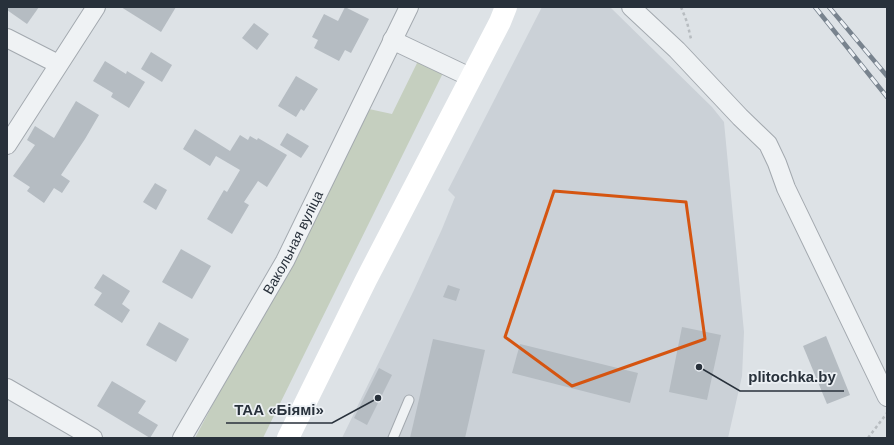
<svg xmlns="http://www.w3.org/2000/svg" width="894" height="445" font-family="Arial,sans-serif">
	<rect width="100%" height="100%" fill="#dde2e6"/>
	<path fill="#cbd1d7" d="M542,7H610L712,107L724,122L744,332L742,376L728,438H342L414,290L442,229L455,197L448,190Z"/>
	<path fill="#c5cfbf" d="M419,59L443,73L263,438H195L369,109L392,114Z"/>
	<g fill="#b5bcc2">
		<path d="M7,7H39L27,24L7,10Z"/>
		<path d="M121,7H176L161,32Z"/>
		<path d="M345,7L369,19L351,53L345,50L339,61L314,48L318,40L312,37L324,14L338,21Z"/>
		<path d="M254,23L269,34L257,50L242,38Z"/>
		<path d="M151,52L172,65L162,82L141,69Z"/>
		<path d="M105,61L126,74L127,71L145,82L129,108L111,97L113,93L93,81Z"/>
		<path d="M296,76L318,89L304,111L301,109L296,117L278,106Z"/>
		<path d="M76,101L99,115L85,139L61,175L70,181L62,193L54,188L44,203L27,191L30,187L13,176L35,145L27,140L35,126L54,138Z"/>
		<path d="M195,129L230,151L240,135L248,140L250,136L257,140L258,138L287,155L267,187L258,181L244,202L249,205L232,234L207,219L224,190L227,192L240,170L216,156L210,166L183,149Z"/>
		<path d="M287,133L309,146L301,158L280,145Z"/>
		<path d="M155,183L167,190L156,210L143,202Z"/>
		<path d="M181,249L211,266L192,299L162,282Z"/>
		<path d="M103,274L130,291L122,304L130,310L122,323L94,305L102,293L94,288Z"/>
		<path d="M448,285L460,289L456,301L443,297Z"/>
		<path d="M159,322L189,339L176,362L146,345Z"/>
		<path d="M682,327L721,335L707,400L669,392Z"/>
		<path d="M826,336L850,395L827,404L803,346Z"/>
		<path d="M433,339L485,350L465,438H410Z"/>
		<path d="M520,344L638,373L630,403L512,373Z"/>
		<path d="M379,368L392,375L367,425L354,418Z"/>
		<path d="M112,381L146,401L138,413L158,425L150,438L97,406Z"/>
	</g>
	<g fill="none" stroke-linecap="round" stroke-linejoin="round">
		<defs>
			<path id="lane" d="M393,438L409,400"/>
			<g id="street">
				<path d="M631,7L677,50L740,117L768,144L777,163L786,188L887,397"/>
				<path d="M7,38L58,64"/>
				<path d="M392,40L470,77"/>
				<path d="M7,145L96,7"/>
				<path d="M7,388L93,438"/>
				<path id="s1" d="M182,438L285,261L409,7"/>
			</g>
		</defs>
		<use href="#lane" stroke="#a3a9af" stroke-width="11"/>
		<use href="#street" stroke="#a3a9af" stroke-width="20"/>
		<g stroke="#b7bcc0" stroke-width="2.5" stroke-dasharray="3 3" stroke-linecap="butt">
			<path d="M681,7L687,22L691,39"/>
			<path d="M868,438L887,413"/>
		</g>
		<use href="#lane" stroke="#eff2f4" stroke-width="9"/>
		<use href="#street" stroke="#eff2f4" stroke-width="18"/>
		<path stroke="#fff" stroke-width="22" d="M288,438L366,280L500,22L506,7"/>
		<defs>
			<g id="rail">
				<path d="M815,7L887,97"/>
				<path d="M829,7L887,76"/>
			</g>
		</defs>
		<use href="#rail" stroke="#78838e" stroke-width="4.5"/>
		<use href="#rail" stroke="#ecf0f4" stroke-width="3" stroke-dasharray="9" stroke-linecap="butt"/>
	</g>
	<path fill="none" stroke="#d55511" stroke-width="3" stroke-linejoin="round" d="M554,191L686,202L705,339L572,386L505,337Z"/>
	<g text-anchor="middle" stroke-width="3.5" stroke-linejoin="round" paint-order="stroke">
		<g font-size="14" fill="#28313b" stroke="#ecf0f4">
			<text dy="5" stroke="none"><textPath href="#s1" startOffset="225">Вакольная вуліца</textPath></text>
		</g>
	</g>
	<path fill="none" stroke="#28313b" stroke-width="1.5" d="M699 367L740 391H844M378 398L332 423H226"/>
	<g fill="#28313b" stroke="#ecf0f4" stroke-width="1.5">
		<circle cx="699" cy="367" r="4"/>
		<circle cx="378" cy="398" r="4"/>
	</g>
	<g font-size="15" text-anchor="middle" font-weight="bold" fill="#28313b" stroke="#ecf0f4" stroke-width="3.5" stroke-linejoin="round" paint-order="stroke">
		<text x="792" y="382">plitochka.by</text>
		<text x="279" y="415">ТАА «Біямі»</text>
	</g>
	<rect width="894" height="445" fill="none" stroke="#28313b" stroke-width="16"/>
</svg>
